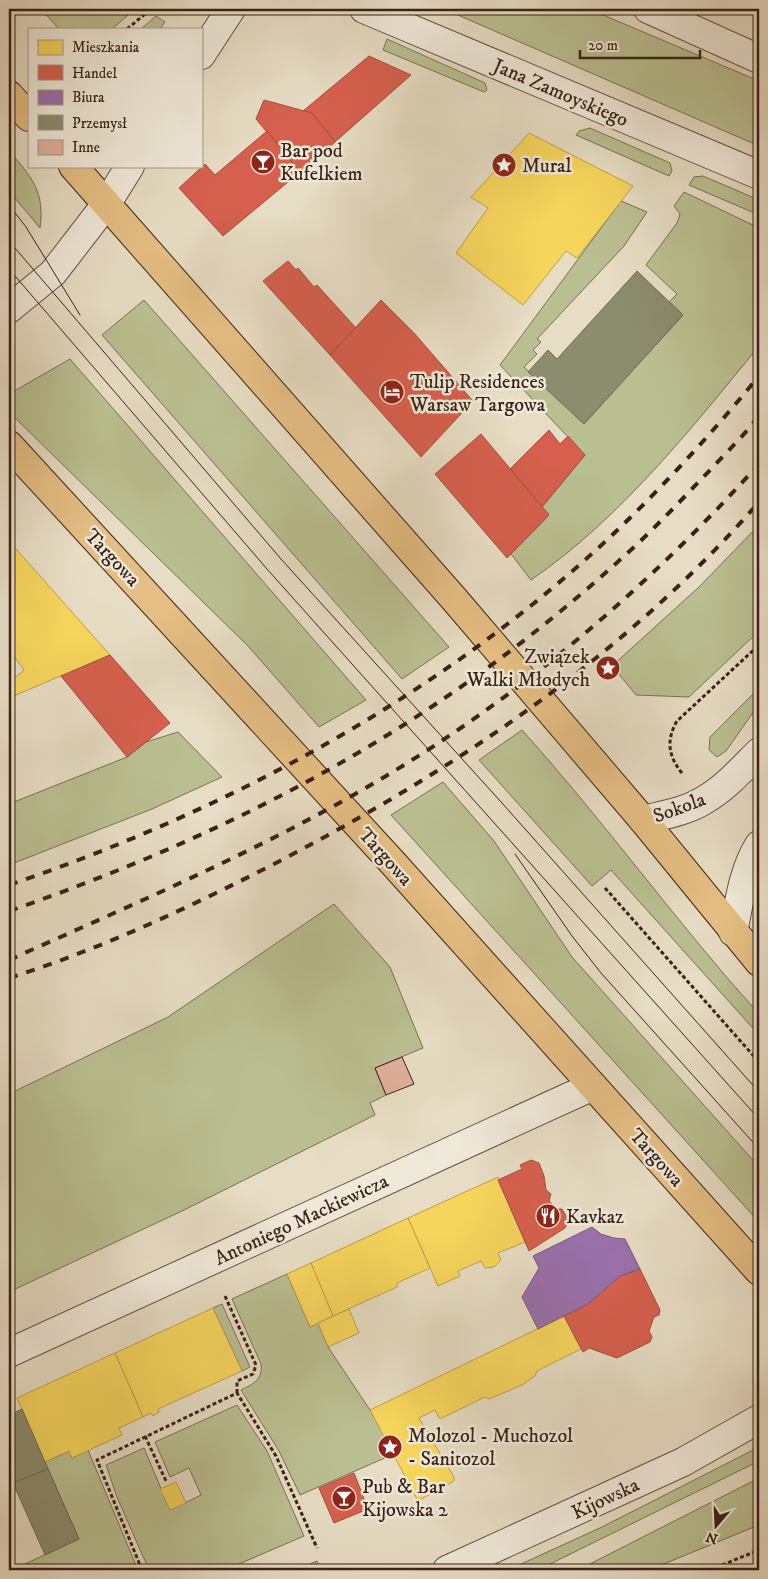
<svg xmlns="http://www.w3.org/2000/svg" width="768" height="1579" font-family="'IM FELL DW Pica',serif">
	<rect width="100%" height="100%" fill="#e7ddc4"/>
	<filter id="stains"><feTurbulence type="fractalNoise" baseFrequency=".004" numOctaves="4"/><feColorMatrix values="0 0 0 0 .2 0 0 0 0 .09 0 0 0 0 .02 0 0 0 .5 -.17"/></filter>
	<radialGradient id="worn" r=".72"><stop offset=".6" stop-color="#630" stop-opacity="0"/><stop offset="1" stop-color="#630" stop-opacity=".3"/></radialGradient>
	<g fill="#babf91" stroke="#7a7054">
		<path d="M41,9H135L112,29H59Z"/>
		<path d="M444,9H589L759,81V146Z"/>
		<path d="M156,16L165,22L160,29H141Z"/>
		<path d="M387,39L485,83L487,90L484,92L383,50Z"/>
		<path d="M590,128L670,163L672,171L669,176L576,135L579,131Z"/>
		<path d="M9,151C32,177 45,192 40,228L9,191Z"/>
		<path d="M703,176L759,200V215L689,185L694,177Z"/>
		<path d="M684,192L759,228V346C691,429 620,519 531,580L511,554L549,515L542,507L585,455L500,365L621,201L647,212L624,246L537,339L541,342L533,350L537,354L524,367L584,424L683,315L669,302L677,294L646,265L677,223L680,214L674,206Z"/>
		<path d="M144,300L449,647L402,679L102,335Z"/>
		<path d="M70,359L366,700L319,727L248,646L9,412V394Z"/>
		<path d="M759,525V631L689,697L636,695L612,666L700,586Z"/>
		<path d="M759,691V704L726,751L717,757L709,750L710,737L755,692Z"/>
		<path d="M522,730C605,822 676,922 759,1014V1035L611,870L592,886L479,760Z"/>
		<path d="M178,732L222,777L152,809L9,865V804L127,757L146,742Z"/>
		<path d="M443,782L494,841L572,957L759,1167V1222L391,815Z"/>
		<path d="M334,904L390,967L423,1048L375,1068L386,1095L370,1103L375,1115L184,1210L9,1292V1094L168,1017Z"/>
		<path d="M287,1274L310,1327L318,1323L328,1347L370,1410L394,1454L300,1495L279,1451L241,1390C253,1384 263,1380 261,1364L232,1299Z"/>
		<path d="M222,1304L250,1367L242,1371L213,1308Z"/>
		<path d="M237,1405L267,1451L304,1536L225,1570H149L117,1497L106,1465L144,1448L170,1510L201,1495L189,1468L170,1477L155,1442Z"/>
		<path d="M759,1447V1461L538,1570H508L602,1527Z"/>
		<path d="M88,1450L138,1570H12L79,1539L45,1462L69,1451L72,1458Z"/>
		<path d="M759,1478V1525L649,1570H578Z"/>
		<path d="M317,1561L321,1570H296Z"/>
	</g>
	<g fill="#f6d55c" stroke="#be9f47">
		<path d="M529,133L633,186L577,258L566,251L523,305L456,253L488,208L471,197Z"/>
		<path d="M9,541L110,655L9,698V669L16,677L24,670L9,649Z"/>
		<path d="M498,1177L525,1242L498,1253L501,1260L494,1267L485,1268L481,1261L458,1271L460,1276L438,1286L408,1218Z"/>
		<path d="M408,1218L430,1268L397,1283V1287L333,1316L311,1263Z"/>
		<path d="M311,1263L333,1316L310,1327L287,1274Z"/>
		<path d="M213,1308L242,1371L158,1409L159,1412L153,1416L151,1413L143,1417L115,1353Z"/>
		<path d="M349,1309L359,1333L328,1347L318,1323Z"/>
		<path d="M564,1316L581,1349L537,1371L535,1376L522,1385L489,1399L485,1397L442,1418H439L435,1410L419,1418L454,1477V1481L418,1501L370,1410Z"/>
		<path d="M115,1353L143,1417L119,1428L122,1435L72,1458L69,1451L45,1462L17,1398Z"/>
		<path d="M176,1482L186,1503L170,1510L160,1489Z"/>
	</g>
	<g fill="#d6604d" stroke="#a74d3d">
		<path d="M369,56L411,75L335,142L312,113L303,111Z"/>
		<path d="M264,100L312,113L335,142L300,172L256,119Z"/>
		<path d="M267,131L300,172L223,236L179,188L205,164L215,175Z"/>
		<path d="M288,261L296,270L298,268L314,287L317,285L356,328L330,355L263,281Z"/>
		<path d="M381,300L414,333L473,401L421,457L330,355Z"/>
		<path d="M549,430L560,444L568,436L585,455L542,507L510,469Z"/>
		<path d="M481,434L549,515L507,558L435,474Z"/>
		<path d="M110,655L170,723L127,757L61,676Z"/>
		<path d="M531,1160L539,1163L544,1176L546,1190L551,1194L549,1201L556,1209H562L569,1221L565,1228L529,1251L498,1180L522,1169L520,1165Z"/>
		<path d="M640,1269L660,1310L659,1315L654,1317L649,1331L652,1337L650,1342L617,1358L589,1348L583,1352L564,1316L588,1304L620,1276Z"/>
		<path d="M354,1473L368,1509L334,1523L319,1488Z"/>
	</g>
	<path fill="#9970ab" stroke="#7c587f" d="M592,1227L601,1234L614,1238L625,1239L640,1269L620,1276L588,1304L538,1329L522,1297L539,1268L533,1256Z"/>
	<g fill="#8c8c6e" stroke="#736c54">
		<path d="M637,271L683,315L584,424L528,372L548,350L557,359Z"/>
		<path d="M22,1409L48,1469L13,1483L9,1474V1415Z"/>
		<path d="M48,1469L79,1539L45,1555L13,1483Z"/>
	</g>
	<path fill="#e0af9a" stroke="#3a2117" d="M402,1057L414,1084L386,1095L375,1068Z"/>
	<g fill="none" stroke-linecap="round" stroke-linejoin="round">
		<defs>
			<g id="minor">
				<path d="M364,9L759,175"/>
				<path d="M648,9L759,59"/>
				<path d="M201,55L231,9"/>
				<path d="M9,309L53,273L107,203L130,166"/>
				<path d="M643,820C664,815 688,811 706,799C726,787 743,768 759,752"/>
				<path d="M733,932C739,904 743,870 759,845"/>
				<path d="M9,1353L593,1086"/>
				<path d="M447,1570L683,1462L759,1419"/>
			</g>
			<g id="major">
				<path d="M9,95L29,117"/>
				<path d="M73,166L455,600L643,820L759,962"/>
				<path d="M9,445L393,863L759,1271"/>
			</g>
		</defs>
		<use href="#minor" stroke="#655042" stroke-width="30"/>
		<use href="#major" stroke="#3a2117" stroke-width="30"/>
		<g stroke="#3a2117" stroke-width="3" stroke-dasharray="4 2.5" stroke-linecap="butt">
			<path d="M127,29L151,9"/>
			<path d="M682,773C668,756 666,740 677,721L759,645"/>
			<path d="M605,888L759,1062"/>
			<path d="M225,1296L256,1365L253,1374L237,1381V1393"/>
			<path d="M145,1436L166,1481"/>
			<path d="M142,1570L97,1460L237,1393L276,1456L317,1548"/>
			<path d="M710,1570L759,1550"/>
		</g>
		<use href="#minor" stroke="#efe9d9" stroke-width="28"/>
		<use href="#major" stroke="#e4be82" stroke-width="28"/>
		<g stroke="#3a2117" stroke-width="1">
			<path d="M9,205L26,227L80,315"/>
			<path d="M9,241L281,559L502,803L759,1092"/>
			<path d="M9,269L267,569L759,1119"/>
			<path d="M515,854L572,936L601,973L759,1149"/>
		</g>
		<g stroke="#3a2117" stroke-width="4" stroke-dasharray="9 9" stroke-linecap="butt">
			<path d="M9,885C223,812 426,704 595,551C654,497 708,438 759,376"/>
			<path d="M9,911C246,829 447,720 633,548C661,522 687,494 713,467C729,450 745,434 759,416"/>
			<path d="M9,960C136,903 266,848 386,776C526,692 650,585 759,464"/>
			<path d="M9,978C101,949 188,908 274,864C453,771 625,656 759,502"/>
		</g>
	</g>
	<defs>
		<symbol id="bar-disc" viewBox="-11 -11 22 22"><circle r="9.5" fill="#8f2418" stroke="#efe9d9"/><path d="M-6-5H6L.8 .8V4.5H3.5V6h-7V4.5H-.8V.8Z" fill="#fff"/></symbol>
		<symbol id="sight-disc" viewBox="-11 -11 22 22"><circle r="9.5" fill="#8f2418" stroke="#efe9d9"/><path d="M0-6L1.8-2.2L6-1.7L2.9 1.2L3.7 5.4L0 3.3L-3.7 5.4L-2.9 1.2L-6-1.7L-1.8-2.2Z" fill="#fff"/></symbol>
		<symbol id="hotel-disc" viewBox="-11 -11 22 22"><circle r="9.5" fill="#8f2418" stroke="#efe9d9"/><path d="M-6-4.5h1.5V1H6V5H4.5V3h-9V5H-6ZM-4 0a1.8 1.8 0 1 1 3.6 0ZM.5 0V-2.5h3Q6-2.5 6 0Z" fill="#fff"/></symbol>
		<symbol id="restaurant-disc" viewBox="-11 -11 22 22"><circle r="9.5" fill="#8f2418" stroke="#efe9d9"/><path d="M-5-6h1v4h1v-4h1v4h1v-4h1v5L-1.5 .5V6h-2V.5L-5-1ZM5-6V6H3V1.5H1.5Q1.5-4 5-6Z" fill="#fff"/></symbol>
	</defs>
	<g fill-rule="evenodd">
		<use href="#bar-disc" x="249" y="148" width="28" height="28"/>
		<use href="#sight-disc" x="490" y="151" width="28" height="28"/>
		<use href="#hotel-disc" x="378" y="378" width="28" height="28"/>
		<use href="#sight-disc" x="594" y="654" width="28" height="28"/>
		<use href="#restaurant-disc" x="534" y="1202" width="28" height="28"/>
		<use href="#sight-disc" x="376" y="1433" width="28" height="28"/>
		<use href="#bar-disc" x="330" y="1484" width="28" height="28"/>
	</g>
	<g text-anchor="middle" stroke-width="5" stroke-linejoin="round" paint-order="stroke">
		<g font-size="20" fill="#3a2117" stroke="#efe9d9">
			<text transform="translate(561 92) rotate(23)" y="7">Jana Zamoyskiego</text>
			<text transform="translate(113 557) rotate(47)" y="7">Targowa</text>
			<text transform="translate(679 807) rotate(-20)" y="7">Sokola</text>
			<text transform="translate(386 856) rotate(48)" y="7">Targowa</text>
			<text transform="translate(657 1157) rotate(48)" y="7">Targowa</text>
			<text transform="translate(301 1219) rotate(-25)" y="7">Antoniego Mackiewicza</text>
			<text transform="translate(605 1498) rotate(-25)" y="7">Kijowska</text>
		</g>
		<g font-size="20" fill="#3a2117" stroke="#efe9d9" text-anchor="start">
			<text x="280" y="157">Bar pod<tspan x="280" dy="23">Kufelkiem</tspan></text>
			<text x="522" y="172">Mural</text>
			<text x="410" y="388">Tulip Residences<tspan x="410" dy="23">Warsaw Targowa</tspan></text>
			<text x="590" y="663" text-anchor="end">Związek<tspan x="590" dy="23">Walki Młodych</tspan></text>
			<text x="566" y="1223">Kavkaz</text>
			<text x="408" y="1442">Molozol - Muchozol<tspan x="408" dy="23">- Sanitozol</tspan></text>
			<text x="362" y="1493">Pub &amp; Bar<tspan x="362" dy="23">Kijowska 2</tspan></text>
		</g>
	</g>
	<rect width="768" height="1579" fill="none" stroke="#e7ddc4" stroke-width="30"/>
	<rect x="10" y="10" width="748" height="1559" fill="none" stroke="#3a2117" stroke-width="2.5"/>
	<rect x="15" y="15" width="738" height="1549" fill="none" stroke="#3a2117"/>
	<rect x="28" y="28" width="175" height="140" fill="#efe9d9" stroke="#a7998b"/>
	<rect x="38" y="40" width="25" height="15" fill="#f6d55c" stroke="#a7998b"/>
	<text x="72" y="52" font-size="15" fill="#3a2117">Mieszkania</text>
	<rect x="38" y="65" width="25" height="15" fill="#d6604d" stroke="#a7998b"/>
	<text x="72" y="78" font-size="15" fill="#3a2117">Handel</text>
	<rect x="38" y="90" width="25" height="15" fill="#9970ab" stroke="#a7998b"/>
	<text x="72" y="102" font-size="15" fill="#3a2117">Biura</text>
	<rect x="38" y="115" width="25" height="15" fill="#8c8c6e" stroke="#a7998b"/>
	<text x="72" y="128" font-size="15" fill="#3a2117">Przemysł</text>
	<rect x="38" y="140" width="25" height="15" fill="#e0af9a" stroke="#a7998b"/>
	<text x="72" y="152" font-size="15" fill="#3a2117">Inne</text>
	<g transform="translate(716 1526) rotate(199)" stroke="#efe9d9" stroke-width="4" paint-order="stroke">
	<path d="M0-4L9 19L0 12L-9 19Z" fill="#3a2117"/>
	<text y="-8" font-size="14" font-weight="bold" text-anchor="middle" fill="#3a2117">N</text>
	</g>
	<path d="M580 50v8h120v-8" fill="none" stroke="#3a2117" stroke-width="2.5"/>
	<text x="588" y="50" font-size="15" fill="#3a2117" stroke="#efe9d9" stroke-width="4" paint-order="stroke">20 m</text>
	<rect width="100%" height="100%" filter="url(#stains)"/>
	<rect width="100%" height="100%" fill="url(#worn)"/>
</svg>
